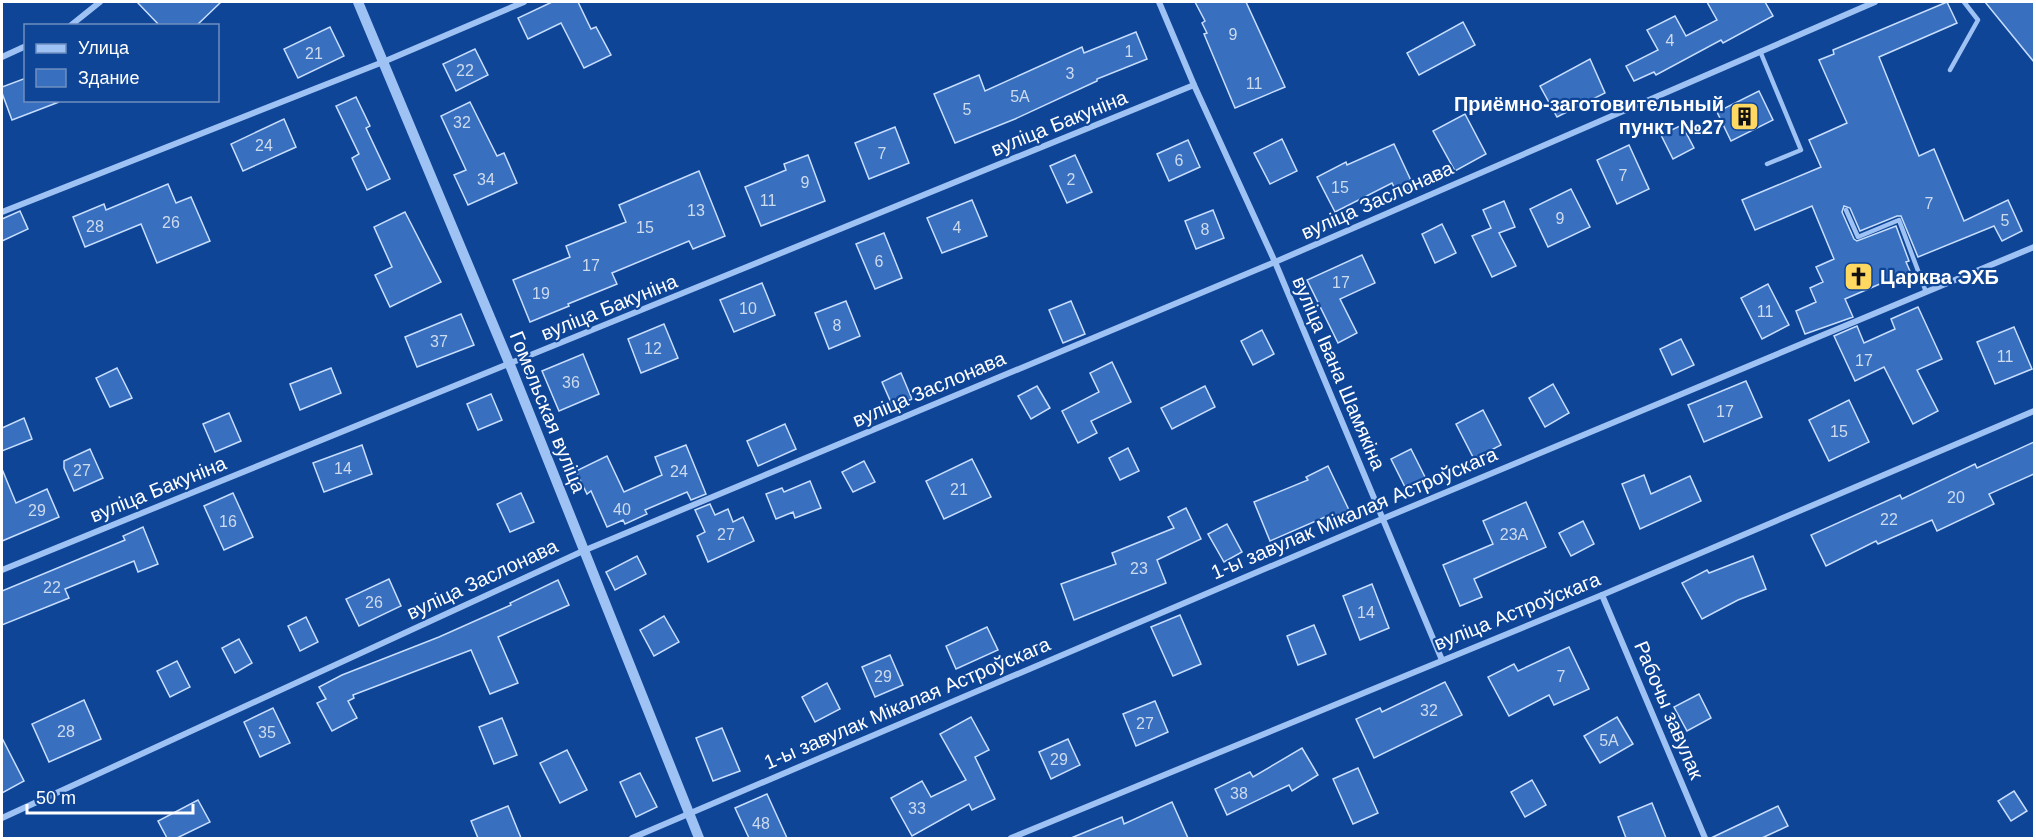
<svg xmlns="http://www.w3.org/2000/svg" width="2036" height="840" font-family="Helvetica,sans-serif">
	<rect width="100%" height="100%" fill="#0f4597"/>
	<g fill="#386fbf" stroke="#c7defe" stroke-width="1.5">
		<path d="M137,2H221L196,26H160Z"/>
		<path d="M552,2H578L591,29L596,27L611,55L584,68L561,23L528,39L518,18Z"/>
		<path d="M1195,2H1246L1285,87L1235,108L1204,34L1207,33L1202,23L1205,21Z"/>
		<path d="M1707,2H1765L1773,16L1723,43L1721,40L1656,75L1654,72L1634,81L1626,66L1658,50L1647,30L1675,16L1686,36L1717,20Z"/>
		<path d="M1947,2L1957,23L1879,57L1919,156L1934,149L1964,221L2008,200L2022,231L2002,241L1994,226L1918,257L1901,216H1897L1860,231L1850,208L1844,206L1842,212L1854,239L1857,241L1896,226L1909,261L1906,262L1910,271L1845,299L1853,317L1805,334L1796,311L1816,302L1810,288L1823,282L1816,267L1834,259L1812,206L1755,230L1742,200L1821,167L1809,140L1847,123L1819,60L1834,54L1833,50Z"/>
		<path d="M1985,2H2034V62Z"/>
		<path d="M1463,22L1475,45L1419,75L1407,53Z"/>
		<path d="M330,27L344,56L298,78L284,49Z"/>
		<path d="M1136,32L1147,59L1097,79V81L1015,119L955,143L934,94L979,75L985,91L1082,47L1084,53Z"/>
		<path d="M475,49L488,75L456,91L443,64Z"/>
		<path d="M1590,59L1605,93L1557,117L1540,86Z"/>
		<path d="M26,78V100L59,102L12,120L2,93V87Z"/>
		<path d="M1759,91L1773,120L1731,141L1717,112Z"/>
		<path d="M356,97L370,126L366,128L390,179L367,190L352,158L359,154L336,106Z"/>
		<path d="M470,102L497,156L504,153L517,183L468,205L454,175L466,170L441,116Z"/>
		<path d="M1465,114L1486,154L1455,171L1433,131Z"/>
		<path d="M284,119L296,147L243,171L231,144Z"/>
		<path d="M1682,125L1694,148L1673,159L1661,135Z"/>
		<path d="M895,127L909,163L869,179L855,143Z"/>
		<path d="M1282,139L1297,171L1270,184L1254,153Z"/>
		<path d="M1188,140L1200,167L1169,181L1157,154Z"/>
		<path d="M1394,144L1414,187L1398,195L1392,183L1335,212L1317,177L1346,162L1347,165Z"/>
		<path d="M1629,145L1649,189L1617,204L1597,160Z"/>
		<path d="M808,155L825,201L761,226L745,187L786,170L784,164Z"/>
		<path d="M1075,155L1092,192L1067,203L1050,166Z"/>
		<path d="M699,171L725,236L693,249L689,241L612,273L617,284L568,304L569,306L530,322L513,280L570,257L566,246L626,222L619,205Z"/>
		<path d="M168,184L176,203L191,197L210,241L157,263L141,224L85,247L73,217L104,204L106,210Z"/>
		<path d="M1571,189L1590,227L1548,247L1530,209Z"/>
		<path d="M972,200L987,236L942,253L927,218Z"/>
		<path d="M1504,201L1515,227L1499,233L1516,266L1492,277L1472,236L1491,228L1483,210Z"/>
		<path d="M1213,210L1224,238L1196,249L1185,221Z"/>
		<path d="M20,211L28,229L2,241V219Z"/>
		<path d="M405,212L441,282L390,307L375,275L392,267L374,227Z"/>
		<path d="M1442,224L1456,253L1435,263L1422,234Z"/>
		<path d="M884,233L902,278L875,289L856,244Z"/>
		<path d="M1362,255L1375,283L1340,299L1357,333L1338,343L1307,280Z"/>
		<path d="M762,283L775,315L734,332L720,300Z"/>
		<path d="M1768,284L1789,325L1762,339L1741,298Z"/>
		<path d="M846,301L860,336L829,349L815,313Z"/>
		<path d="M1071,301L1085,334L1063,343L1049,310Z"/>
		<path d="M1918,307L1942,359L1917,370L1938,411L1913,424L1884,367L1855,381L1834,336L1857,326L1864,343L1895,329L1891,319Z"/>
		<path d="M461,314L474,345L417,367L405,337Z"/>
		<path d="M664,324L678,358L641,373L628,339Z"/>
		<path d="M2014,327L2032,369L1995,384L1977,342Z"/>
		<path d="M1262,330L1274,354L1253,365L1241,341Z"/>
		<path d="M1681,339L1694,365L1672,375L1660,349Z"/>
		<path d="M583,354L599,394L559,411L542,371Z"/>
		<path d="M1112,362L1131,402L1091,421L1097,433L1078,443L1062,411L1099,392L1090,373Z"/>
		<path d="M117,368L132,398L110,407L96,378Z"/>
		<path d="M331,368L341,393L300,410L290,384Z"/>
		<path d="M901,373L912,399L893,407L882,382Z"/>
		<path d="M1746,381L1762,417L1704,442L1688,405Z"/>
		<path d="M1553,384L1569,413L1545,427L1529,398Z"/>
		<path d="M1037,386L1050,408L1031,419L1018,396Z"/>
		<path d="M1205,386L1215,407L1172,429L1161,408Z"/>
		<path d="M491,394L502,420L478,430L467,404Z"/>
		<path d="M1849,400L1869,442L1829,461L1809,420Z"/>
		<path d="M1483,410L1501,445L1474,459L1456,424Z"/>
		<path d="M229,413L241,441L215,452L203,424Z"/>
		<path d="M24,418L32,439L2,451V428Z"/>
		<path d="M785,424L796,449L758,466L747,441Z"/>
		<path d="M2034,442V474L1989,494L1994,504L1937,531L1932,520L1878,544L1876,541L1826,566L1811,535L1900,495L1902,499L1975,464L1977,468Z"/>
		<path d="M362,445L372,474L324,492L313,463Z"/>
		<path d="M686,445L706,494L691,500L687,492L645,510L647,514L625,524L623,520L607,527L591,491L587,494L576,471L607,456L624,492L662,475L655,457Z"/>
		<path d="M1128,448L1139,471L1120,480L1109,458Z"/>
		<path d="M90,449L103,478L74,491L64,468V461Z"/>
		<path d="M1411,449L1426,479L1406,489L1391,459Z"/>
		<path d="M972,459L991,497L944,519L926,481Z"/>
		<path d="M864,461L875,482L853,492L842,472Z"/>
		<path d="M1328,466L1349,510L1327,520L1325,517L1270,541L1254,502L1308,480L1306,477Z"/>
		<path d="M2,469L16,503L47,489L59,517L2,541Z"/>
		<path d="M1644,475L1651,494L1690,476L1701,501L1640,529L1622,484Z"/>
		<path d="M810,481L821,508L795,518L793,512L776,519L766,494L782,488L784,492Z"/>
		<path d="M233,493L253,537L224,550L204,506Z"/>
		<path d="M521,493L534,522L510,532L497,504Z"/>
		<path d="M1526,502L1546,547L1474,579L1482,597L1460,606L1443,565L1493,544L1483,521Z"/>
		<path d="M710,504L715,515L728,509L733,522L743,517L754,541L708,562L697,536L705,532L695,510Z"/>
		<path d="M1186,508L1201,539L1157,560L1166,583L1074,620L1061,584L1116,564L1112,553L1174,528L1168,517Z"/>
		<path d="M1583,521L1594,544L1571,556L1559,533Z"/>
		<path d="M1227,524L1242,552L1224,562L1208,534Z"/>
		<path d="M143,527L158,564L138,572L134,561L65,589L69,598L2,625V591L125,540L123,536Z"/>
		<path d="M637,556L646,574L615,590L606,572Z"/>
		<path d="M1753,556L1766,589L1738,600L1702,619L1682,583L1707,570L1709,573Z"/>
		<path d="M389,579L401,606L359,626L346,599Z"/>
		<path d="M558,580L569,605L498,637L518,683L490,694L471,650L353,695L354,698L348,701L357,718L332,731L317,703L326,699L319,687L342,675L439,637L511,605L510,603Z"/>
		<path d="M1372,584L1389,628L1360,640L1343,596Z"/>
		<path d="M1180,615L1201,664L1173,676L1151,627Z"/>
		<path d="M664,616L679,642L654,656L640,630Z"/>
		<path d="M306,617L318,642L300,651L288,626Z"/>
		<path d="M1314,625L1326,654L1298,665L1287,636Z"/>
		<path d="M987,627L998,650L956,669L946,646Z"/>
		<path d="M239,639L252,663L235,673L222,648Z"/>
		<path d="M1569,647L1589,689L1554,705L1549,695L1509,716L1488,677L1514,664L1518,671Z"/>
		<path d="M890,655L903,685L875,697L862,667Z"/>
		<path d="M177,661L190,687L170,697L157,671Z"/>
		<path d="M1445,682L1462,715L1374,758L1356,719L1380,708L1382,712Z"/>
		<path d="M827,683L840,709L815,722L802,697Z"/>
		<path d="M1699,694L1711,718L1687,731L1674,707Z"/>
		<path d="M84,700L101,739L49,762L32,724Z"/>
		<path d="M1155,701L1168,732L1136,746L1123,714Z"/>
		<path d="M273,708L290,743L260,757L244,722Z"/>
		<path d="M971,717L989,750L975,757L995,799L972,810L969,804L912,836L891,798L922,781L931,797L966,780L940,734Z"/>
		<path d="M1617,717L1633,744L1600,763L1584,736Z"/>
		<path d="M502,718L517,755L494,764L479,727Z"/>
		<path d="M722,728L740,771L713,781L696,738Z"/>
		<path d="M2,738L24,781L2,793Z"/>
		<path d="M1068,739L1080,765L1051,779L1039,752Z"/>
		<path d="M1302,748L1318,775L1292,791L1289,785L1227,815L1215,789L1250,772L1253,777Z"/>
		<path d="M567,750L587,790L560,803L540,763Z"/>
		<path d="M1358,768L1378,813L1353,824L1333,779Z"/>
		<path d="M640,773L657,807L636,817L620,782Z"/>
		<path d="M1532,780L1546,805L1525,817L1511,792Z"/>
		<path d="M2014,791L2027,811L2011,821L1998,801Z"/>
		<path d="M767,794L787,838H749L735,808Z"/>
		<path d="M198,800L210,822L177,838H167L158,821Z"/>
		<path d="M1172,802L1188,838H1071L1122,817L1124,824Z"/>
		<path d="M1652,803L1666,838H1626L1618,817Z"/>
		<path d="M508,806L521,838H478L471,821Z"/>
		<path d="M1778,806L1788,826L1762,838H1711Z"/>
	</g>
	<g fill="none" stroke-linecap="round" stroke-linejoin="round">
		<g stroke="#9fc2f4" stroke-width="4.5">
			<path d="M1760,51L1801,150L1767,164"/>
			<path d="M1950,70L1978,20L1964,2"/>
			<path d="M1846,210L1858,237L1899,220L1926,292"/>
		</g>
		<g stroke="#9fc2f4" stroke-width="6">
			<path d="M1159,2L1194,85L1275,262L1442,660"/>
			<path d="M70,26L100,2"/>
			<path d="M2,57L26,46"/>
			<path d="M2,212L383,62L524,2"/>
			<path d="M2,570L1194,85"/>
			<path d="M1602,595L1705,838"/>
			<path d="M2,818L583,551L1275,262L1875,2"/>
			<path d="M632,838L1382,519L2034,247"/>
			<path d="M1011,838L1602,595L2034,411"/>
		</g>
		<path stroke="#9fc2f4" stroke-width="10" d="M358,2L510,365L699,838"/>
	</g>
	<defs>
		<symbol id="building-square" viewBox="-11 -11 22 22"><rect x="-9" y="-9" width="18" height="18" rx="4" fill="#ffd862" stroke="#0f4597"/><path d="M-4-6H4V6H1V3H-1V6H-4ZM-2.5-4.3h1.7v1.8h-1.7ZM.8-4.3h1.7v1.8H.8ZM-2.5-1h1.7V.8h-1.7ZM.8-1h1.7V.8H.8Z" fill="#111"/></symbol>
		<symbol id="church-square" viewBox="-11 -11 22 22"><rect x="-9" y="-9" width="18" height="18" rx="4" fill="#ffd862" stroke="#0f4597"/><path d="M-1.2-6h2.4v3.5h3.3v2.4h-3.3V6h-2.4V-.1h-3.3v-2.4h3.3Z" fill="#111"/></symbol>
	</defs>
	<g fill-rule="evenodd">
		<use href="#building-square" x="1728" y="100" width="33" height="33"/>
		<use href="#church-square" x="1842" y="260" width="33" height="33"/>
	</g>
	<g text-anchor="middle" stroke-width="4.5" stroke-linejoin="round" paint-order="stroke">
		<g font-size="16" fill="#cddbef">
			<text x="1233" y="40">9</text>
			<text x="1670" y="46">4</text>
			<text x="1129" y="57">1</text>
			<text x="314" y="59">21</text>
			<text x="465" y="76">22</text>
			<text x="1070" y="79">3</text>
			<text x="1254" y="89">11</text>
			<text x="1020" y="102">5А</text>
			<text x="967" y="115">5</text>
			<text x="462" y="128">32</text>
			<text x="264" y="151">24</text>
			<text x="882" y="159">7</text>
			<text x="1179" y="166">6</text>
			<text x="1623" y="181">7</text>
			<text x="486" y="185">34</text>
			<text x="1071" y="185">2</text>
			<text x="805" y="188">9</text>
			<text x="1340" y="193">15</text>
			<text x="768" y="206">11</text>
			<text x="1929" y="209">7</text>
			<text x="696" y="216">13</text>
			<text x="1560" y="224">9</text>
			<text x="2005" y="226">5</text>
			<text x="171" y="228">26</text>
			<text x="95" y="232">28</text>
			<text x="645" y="233">15</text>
			<text x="957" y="233">4</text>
			<text x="1205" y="235">8</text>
			<text x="879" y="267">6</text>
			<text x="591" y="271">17</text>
			<text x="1341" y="288">17</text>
			<text x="541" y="299">19</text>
			<text x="748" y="314">10</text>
			<text x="1765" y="317">11</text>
			<text x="837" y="331">8</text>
			<text x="439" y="347">37</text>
			<text x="653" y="354">12</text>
			<text x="2005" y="362">11</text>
			<text x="1864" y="366">17</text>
			<text x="571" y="388">36</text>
			<text x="1725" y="417">17</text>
			<text x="1839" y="437">15</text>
			<text x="343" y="474">14</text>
			<text x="82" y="476">27</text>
			<text x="679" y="477">24</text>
			<text x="959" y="495">21</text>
			<text x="1956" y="503">20</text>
			<text x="622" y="515">40</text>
			<text x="37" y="516">29</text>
			<text x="1889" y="525">22</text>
			<text x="228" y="527">16</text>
			<text x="726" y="540">27</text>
			<text x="1514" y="540">23А</text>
			<text x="1139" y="574">23</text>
			<text x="52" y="593">22</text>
			<text x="374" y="608">26</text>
			<text x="1366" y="618">14</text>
			<text x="883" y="682">29</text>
			<text x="1561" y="682">7</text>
			<text x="1429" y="716">32</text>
			<text x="1145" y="729">27</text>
			<text x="66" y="737">28</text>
			<text x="267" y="738">35</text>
			<text x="1609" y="746">5А</text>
			<text x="1059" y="765">29</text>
			<text x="1239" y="799">38</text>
			<text x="917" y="814">33</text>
			<text x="761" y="829">48</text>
		</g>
		<g font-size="20" font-weight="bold" fill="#fff" stroke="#0f4597" text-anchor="end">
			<text x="1724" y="111">Приёмно-заготовительный<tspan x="1724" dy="23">пункт №27</tspan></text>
			<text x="1880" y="284" text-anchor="start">Царква ЭХБ</text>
		</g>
		<g font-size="20" fill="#fff" stroke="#0f4597">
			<text transform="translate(1059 123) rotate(-22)" y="7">вуліца Бакуніна</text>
			<text transform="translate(1377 200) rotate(-24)" y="7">вуліца Заслонава</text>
			<text transform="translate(609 307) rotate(-22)" y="7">вуліца Бакуніна</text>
			<text transform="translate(1339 373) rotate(67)" y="7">вуліца Івана Шамякіна</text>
			<text transform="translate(929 389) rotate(-23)" y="7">вуліца Заслонава</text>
			<text transform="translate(548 412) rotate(68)" y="7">Гомельская вуліца</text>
			<text transform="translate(158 489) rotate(-22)" y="7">вуліца Бакуніна</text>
			<text transform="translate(1354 513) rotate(-23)" y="7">1-ы завулак Мікалая Астроўскага</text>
			<text transform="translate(482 579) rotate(-25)" y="7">вуліца Заслонава</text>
			<text transform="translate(1517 611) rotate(-22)" y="7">вуліца Астроўскага</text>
			<text transform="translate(907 703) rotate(-23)" y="7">1-ы завулак Мікалая Астроўскага</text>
			<text transform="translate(1669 710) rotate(67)" y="7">Рабочы завулак</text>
		</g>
	</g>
	<rect width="2036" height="840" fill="none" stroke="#ffffff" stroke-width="6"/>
	<rect x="24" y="24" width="195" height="78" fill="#0f4597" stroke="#6f8fc1" stroke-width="1.5"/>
	<rect x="36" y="44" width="30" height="9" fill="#9fc2f4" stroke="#6f8fc1" stroke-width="1.5"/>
	<text x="78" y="54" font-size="18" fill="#ffffff">Улица</text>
	<rect x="36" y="69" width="30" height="18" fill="#386fbf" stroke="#6f8fc1" stroke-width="1.5"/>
	<text x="78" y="84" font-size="18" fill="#ffffff">Здание</text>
	<path d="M27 804v9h166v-9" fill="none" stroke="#ffffff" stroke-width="3"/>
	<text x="36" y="804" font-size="18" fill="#ffffff" stroke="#0f4597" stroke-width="4.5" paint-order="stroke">50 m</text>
</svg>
